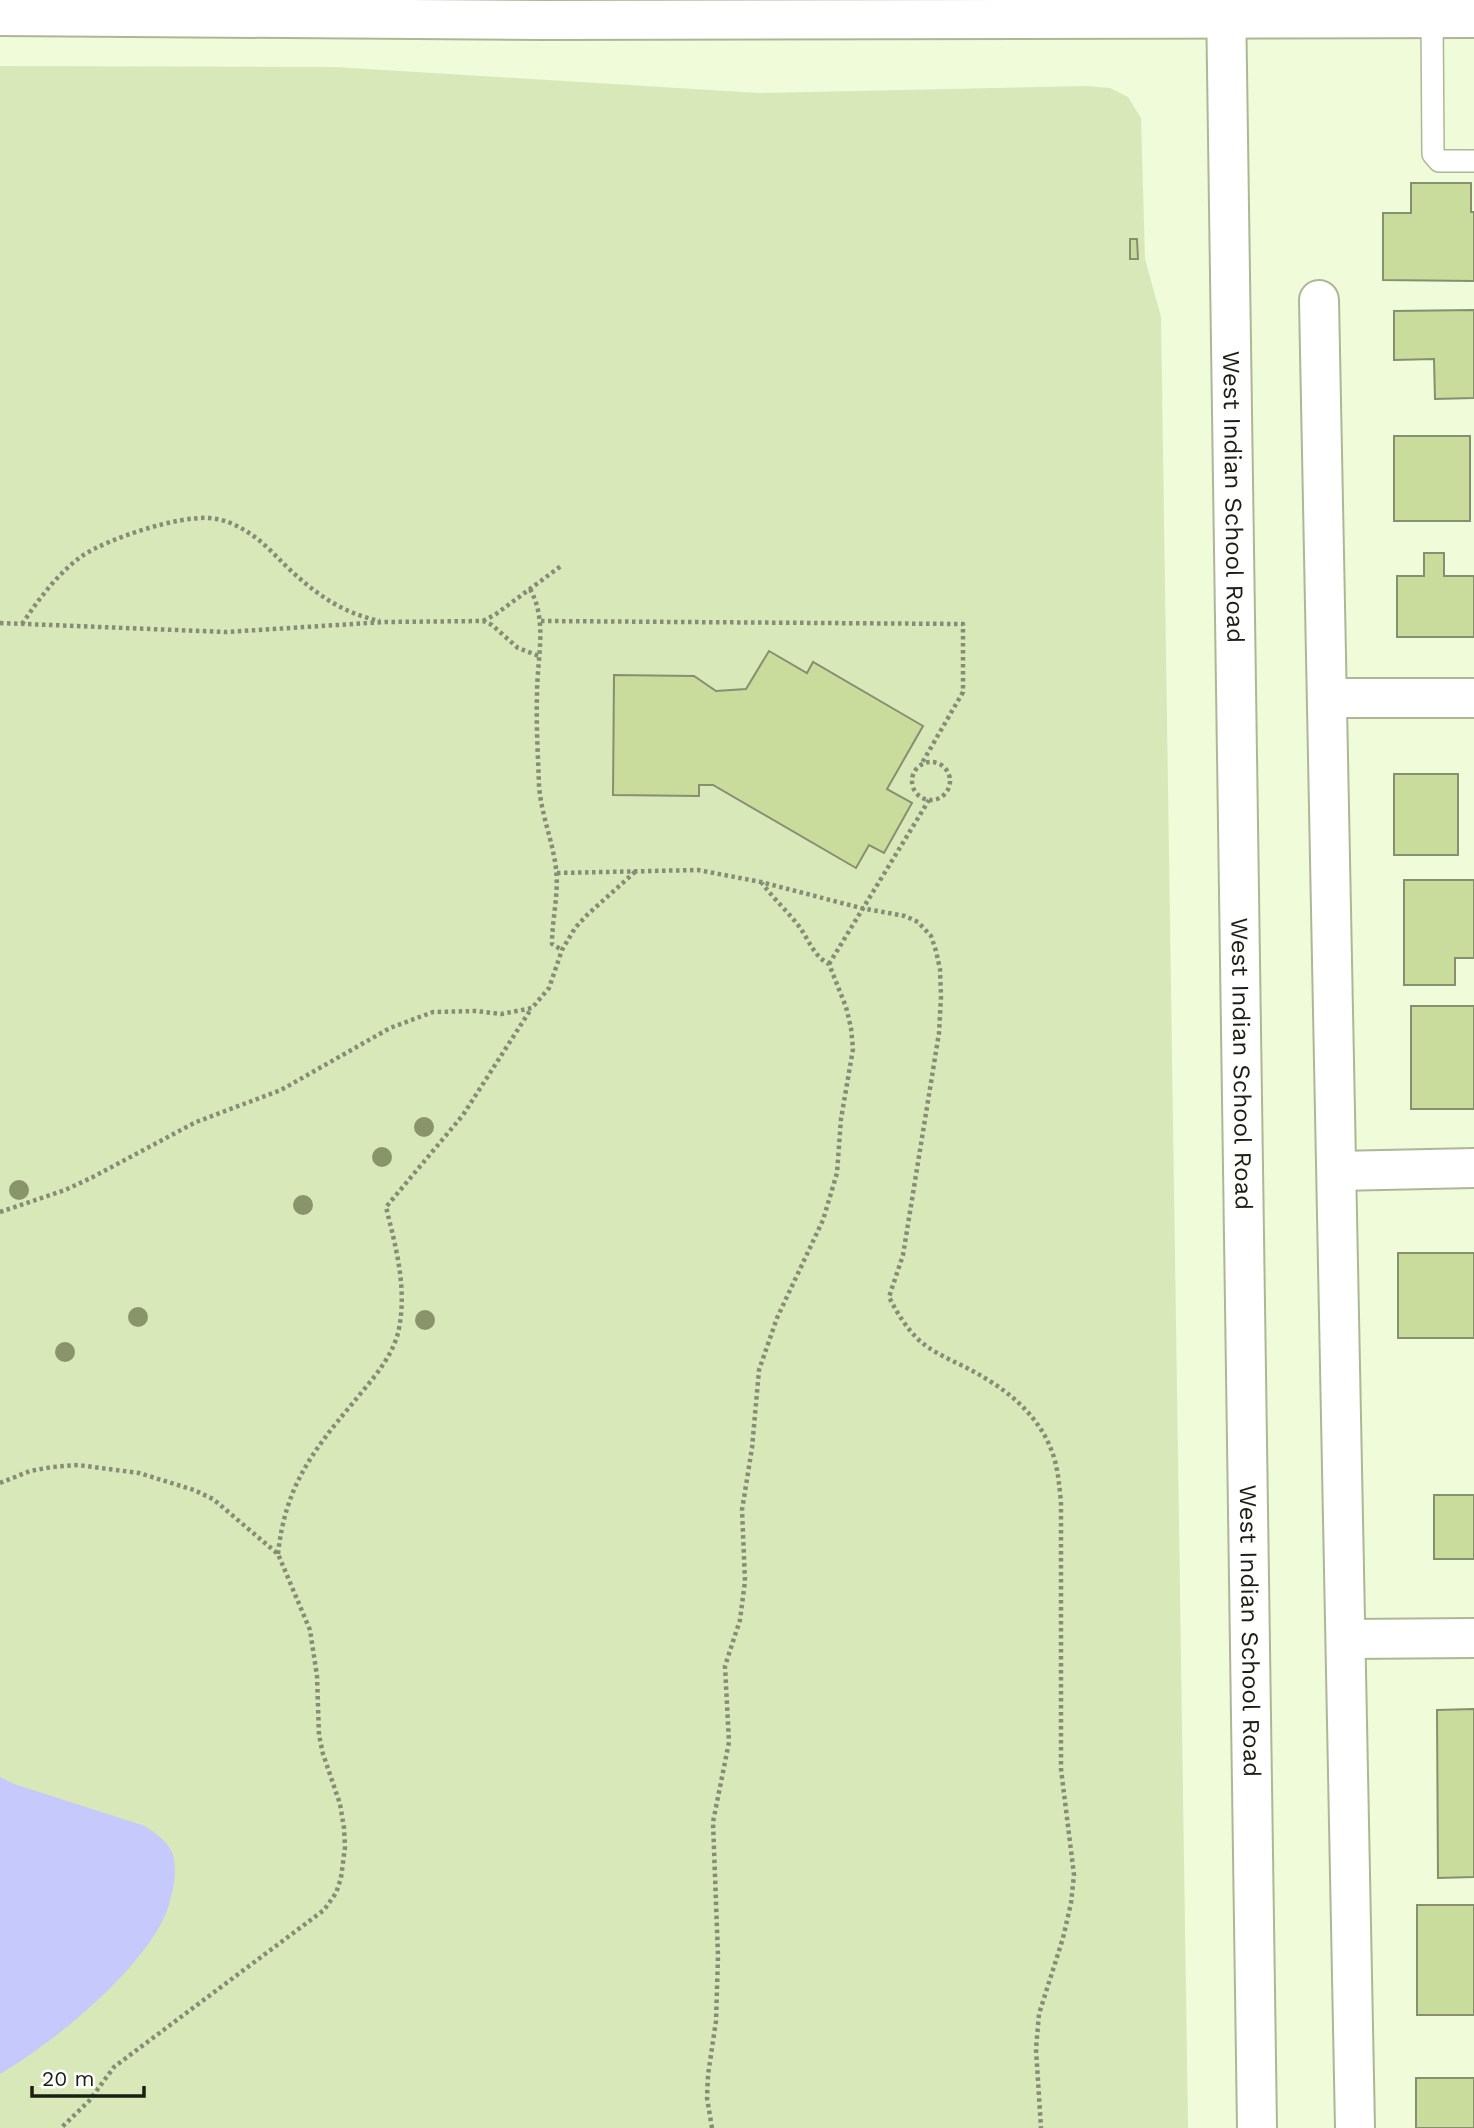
<svg xmlns="http://www.w3.org/2000/svg" width="1474" height="2128" font-family="'Work Sans',sans-serif">
	<rect width="100%" height="100%" fill="#f0fbd9"/>
	<path fill="#d9e8b8" d="M0,66L335,67L759,93L1086,86L1110,88L1128,97L1141,118L1145,259L1161,317L1188,2128H0Z"/>
	<path fill="#c5c9fb" d="M0,1777L14,1784L145,1826C156,1834 166,1840 172,1852C176,1861 175,1874 174,1884C171,1896 169,1909 163,1920C134,1977 54,2042 0,2074Z"/>
	<g fill="#cadc9c" stroke="#868f70" stroke-width="2">
		<path d="M1411,183H1471V212H1474V281L1383,280V213H1411Z"/>
		<path d="M1130,239H1137L1138,259H1130Z"/>
		<path d="M1474,310V398L1435,399L1434,359L1394,360V311Z"/>
		<rect x="1394" y="436" width="76" height="85"/>
		<path d="M1424,553H1444V576H1474V637H1397V576H1424Z"/>
		<path d="M769,651L807,673L813,662L923,726L887,789L912,803L884,853L869,845L856,868L713,785H699V796L613,795L614,675L694,676L716,691L746,689Z"/>
		<rect x="1394" y="774" width="64" height="81"/>
		<path d="M1404,880H1474V958H1455V985H1404Z"/>
		<rect x="1411" y="1006" width="63" height="103"/>
		<rect x="1398" y="1253" width="76" height="85"/>
		<rect x="1434" y="1495" width="40" height="64"/>
		<path d="M1474,1709V1877L1438,1878L1437,1710Z"/>
		<rect x="1417" y="1905" width="57" height="110"/>
		<rect x="1416" y="2078" width="58" height="50"/>
	</g>
	<g fill="none" stroke-linecap="round" stroke-linejoin="round">
		<defs>
			<path id="service" d="M1432,18L1433,154L1439,161H1474"/>
			<g id="minor">
				<path d="M1319,300L1355,2128"/>
				<path d="M1328,698H1474"/>
				<path d="M1337,1171L1474,1168"/>
				<path d="M1346,1639L1474,1638"/>
			</g>
			<g id="secondary">
				<path id="s1" d="M1226,0L1257,2128"/>
				<path d="M0,16L544,20L1474,18"/>
			</g>
		</defs>
		<use href="#service" stroke="#adb797" stroke-width="24"/>
		<use href="#minor" stroke="#adb797" stroke-width="42"/>
		<use href="#secondary" stroke="#adb797" stroke-width="42"/>
		<g stroke="#858d76" stroke-width="4.5" stroke-dasharray="3.5 3.5" stroke-linecap="butt">
			<path d="M530,589C548,621 537,658 537,694C536,724 538,755 539,785C541,815 553,841 556,869C559,894 552,919 552,944L562,950"/>
			<path d="M483,621L496,614L561,566"/>
			<path d="M541,621L963,624V692L922,763"/>
			<path d="M0,623L226,632L385,622L483,621L492,625L518,648L539,656"/>
			<path d="M22,624C39,599 57,574 82,556C109,538 177,516 209,518C224,519 237,525 249,533C262,541 274,554 285,565C313,592 341,613 380,621"/>
			<circle cx="931" cy="781" r="19"/>
			<path d="M557,873L698,870L761,882L861,908L905,916L918,922L931,936L936,951L940,969L941,997L939,1033L903,1255L889,1297C897,1313 907,1329 920,1341C934,1353 951,1360 967,1368C1002,1386 1036,1411 1051,1449C1058,1466 1059,1484 1061,1502V1769L1074,1875L1071,1903L1063,1938L1039,2014L1036,2049L1041,2128"/>
			<path d="M829,964L929,800"/>
			<path d="M0,1212L65,1190L91,1178L196,1122L281,1090L390,1028L433,1012L476,1011L501,1014L532,1008L549,988L562,950L575,928L587,915L636,871"/>
			<path d="M0,1483L30,1471L52,1467L78,1465L139,1473L194,1490L213,1499L278,1554L310,1630L317,1676L319,1735L323,1754L340,1804L344,1828L345,1847L341,1878L336,1893L324,1910L114,2067L89,2101L61,2128"/>
			<path d="M278,1554C285,1488 311,1453 352,1404C369,1383 391,1360 398,1333C408,1290 396,1248 386,1207L463,1115L531,1009"/>
			<path d="M712,2128L707,2098L708,2075L716,2021L718,1956L713,1822L729,1742L725,1666L740,1620L745,1581L742,1510L752,1448L759,1370L777,1318L823,1220L837,1173L841,1119L853,1049L851,1028L846,1007L829,964C813,956 809,939 798,925C787,911 773,898 762,883"/>
		</g>
		<use href="#service" stroke="#fff" stroke-width="21"/>
		<use href="#minor" stroke="#fff" stroke-width="38"/>
		<use href="#secondary" stroke="#fff" stroke-width="38"/>
	</g>
	<g fill="#89946a">
		<circle cx="424" cy="1127" r="10"/>
		<circle cx="382" cy="1157" r="10"/>
		<circle cx="19" cy="1190" r="10"/>
		<circle cx="303" cy="1205" r="10"/>
		<circle cx="138" cy="1317" r="10"/>
		<circle cx="425" cy="1320" r="10"/>
		<circle cx="65" cy="1352" r="10"/>
	</g>
	<g text-anchor="middle" stroke-width="6" stroke-linejoin="round" paint-order="stroke">
		<g font-size="24" fill="#1b1f13" stroke="#fff">
			<text dy="8" stroke="none"><textPath href="#s1" startOffset="497">West Indian School Road</textPath></text>
			<text dy="8" stroke="none"><textPath href="#s1" startOffset="1064">West Indian School Road</textPath></text>
			<text dy="8" stroke="none"><textPath href="#s1" startOffset="1631">West Indian School Road</textPath></text>
		</g>
	</g>
	<path d="M32 2086v10h112v-10" fill="none" stroke="#1b1f13" stroke-width="3.5"/>
	<text x="42" y="2086" font-size="21" fill="#1b1f13" stroke="#ffffff" stroke-width="5" paint-order="stroke">20 m</text>
</svg>
